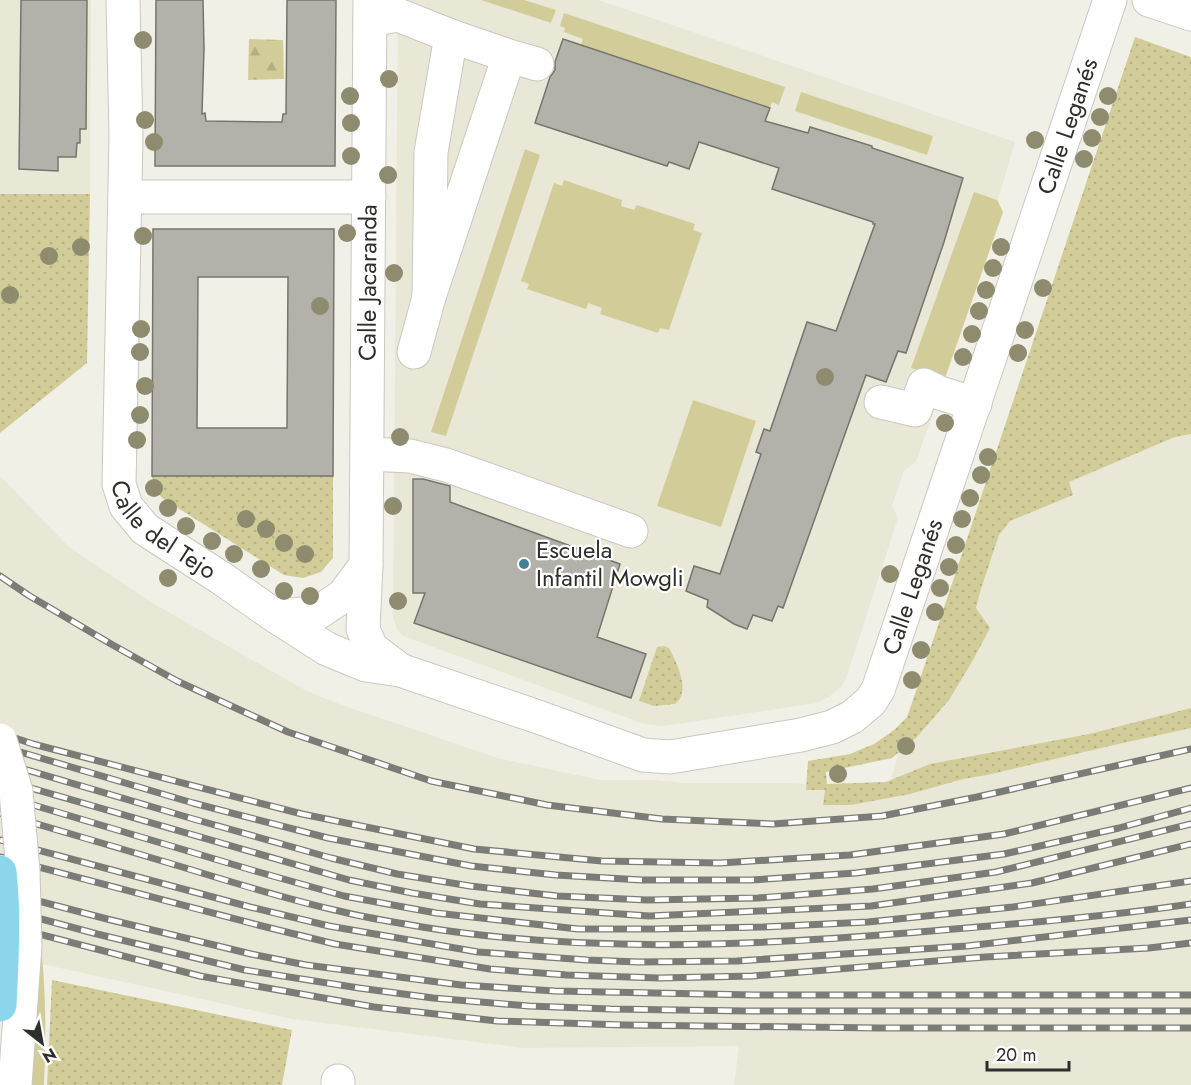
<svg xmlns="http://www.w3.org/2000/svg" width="1191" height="1085" font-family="Jost,sans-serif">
	<defs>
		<pattern id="grass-dots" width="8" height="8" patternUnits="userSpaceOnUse" patternTransform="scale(1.5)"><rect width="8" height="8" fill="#d2cd98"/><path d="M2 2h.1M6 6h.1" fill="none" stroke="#b5b083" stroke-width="1.8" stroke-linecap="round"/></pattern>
		<pattern id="forest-firs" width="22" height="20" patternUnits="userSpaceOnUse" patternTransform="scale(1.5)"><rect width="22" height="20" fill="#d2cd98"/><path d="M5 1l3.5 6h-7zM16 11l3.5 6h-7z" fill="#b5b083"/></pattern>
	</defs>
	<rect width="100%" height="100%" fill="#f1f0e7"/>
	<g fill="#e9e8d7">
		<path d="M0,0H91L90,194H0Z"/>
		<path d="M398,0H599L1015,142L998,200L1003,212L916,462L904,471L892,506L898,518L848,673L841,687L829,697L817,703L664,726L651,725L641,723L403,636L397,630L393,617Z"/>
		<path d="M1191,83V1085H734L739,1046L523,1048L292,1019L37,963L0,966V476L68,546L151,602L307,691L342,705L498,758L600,780H653L684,783H791L827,786L890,783L914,697Z"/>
	</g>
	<g fill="url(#grass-dots)">
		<path d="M1135,37L1191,57V434L1175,437L1069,482L1073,495L1010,521L999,535L980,592L976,608L990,628L973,660L949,700L916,738L892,758L826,772L827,784L886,782L930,764L1089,734L1191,708V728L1114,745L987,775L963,779L910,794L851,805H823L825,790H806L808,761L850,754L874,744L894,730L907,717L914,697Z"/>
		<path d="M0,194H90L87,363L0,433Z"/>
		<path d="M152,476H333V558L321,572L303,578L284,575L162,498L155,489Z"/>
		<path d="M664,646L669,648C675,659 687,684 681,696C680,700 677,702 675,704L654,706L639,701L657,647Z"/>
		<path d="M52,980L292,1030L282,1085H47Z"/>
	</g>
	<path fill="url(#forest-firs)" d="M249,39L283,40L284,79L248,80Z"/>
	<g fill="#d2cd98">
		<path d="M481,0H524L556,10L551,23Z"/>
		<path d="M564,13L785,87L779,105L772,102L770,108L581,45L583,39L564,32L565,28L560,26Z"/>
		<path d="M801,92L933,136L927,155L795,111Z"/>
		<path d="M525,149L540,155L446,436L431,432Z"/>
		<path d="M564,180L622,200L621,206L634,210L637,205L695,224L693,230L702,233L669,330L660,328L658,333L600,314L602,308L588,303L586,309L527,289L529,284L521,281L554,183L562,186Z"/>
		<path d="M974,192L997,200L1003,212L945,378L911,368Z"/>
		<path d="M693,400L756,421L721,527L657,506Z"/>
		<path d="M42,956C46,999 46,1042 44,1085H22L39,957Z"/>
	</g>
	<g fill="#b3b2aa" stroke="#76756d" stroke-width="1.5" fill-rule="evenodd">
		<path d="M21,0H87L86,129H80V143H77L76,157H58V171L19,169Z"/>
		<path d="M156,0H203L204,49L202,114L205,113L206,121L282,122L283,114H286L287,0H336L335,166H155Z"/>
		<path d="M563,39L770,108L765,121L808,133L810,127L872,146V148L963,178L944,242L906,353L898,351L886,382L866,375L783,608L778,606L772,621L753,615L747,629L734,624L707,607L708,600L686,591L694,566L720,574L761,454L756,452L764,429L770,431L807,322L836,331L875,224H873V222L772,189L779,168L699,142L689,169L669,162L667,166L535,123L550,77L555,70V62Z"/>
		<path d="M153,229H334L333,476H152ZM198,277H288L287,428H197Z"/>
		<path d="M413,479H423L450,486V502L620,564L597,637L646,654L631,698L414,623L425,593H413Z"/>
	</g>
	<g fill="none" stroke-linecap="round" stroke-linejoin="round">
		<defs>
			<g id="minor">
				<path id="s1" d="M123,0L126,135L119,484L126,506L145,529L221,578L271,613L327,649L366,665L400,670L541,718L643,755L670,757L801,735L832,727L852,717L870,702L878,690L1110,0"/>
				<path d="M1149,0L1191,14"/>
				<path d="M370,20L398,15L451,36L509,56L537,64"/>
				<path d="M451,36L431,152L429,297L509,56"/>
				<path d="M125,197H369"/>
				<path d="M414,352L429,297"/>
				<path d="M881,402L915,410L924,385L940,393L975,404"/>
				<path d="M367,454L410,456L446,465L631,531"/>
				<path d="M366,565L363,629L371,648L400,670"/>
				<path id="s2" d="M271,613L294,615L319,612L343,596L366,565L370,0"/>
				<path d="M338,1085V1081"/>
			</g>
		</defs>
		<use href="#minor" stroke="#c9c8c0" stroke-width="35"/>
		<use href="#minor" stroke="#fff" stroke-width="33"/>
		<defs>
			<g id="rail">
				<path d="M0,576L28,595L111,644L177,681L288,732L431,781L547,805L662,819L773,824L882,816L977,797L1191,749"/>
				<path d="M0,733L33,744L302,814L474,849L602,861L720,863L850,855L1004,834L1191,788"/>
				<path d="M0,746L193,803L328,838L471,866L556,875L642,880H751L856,873L1004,854L1119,828L1191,808"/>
				<path d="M0,762L190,818L331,858L397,874L470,886L557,896L647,900L758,898L873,889L996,872L1191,824"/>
				<path d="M0,779L349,880L412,893L480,904L649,916L871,906L1032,883L1191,844"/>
				<path d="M0,795L255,871L344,896L436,913L578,929H654L763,927L868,922L1013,907L1191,881"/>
				<path d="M0,813C56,830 113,846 169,863C225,880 281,898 339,911C366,918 394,922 422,927C583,953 745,946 907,933C1002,925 1097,918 1191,904"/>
				<path d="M0,840L250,907L329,926L478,952L587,960L639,962L737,961L967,946L1191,920"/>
				<path d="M0,857L258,925L335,944L490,969L567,975L659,978L753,976L985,957L1149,948L1191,943"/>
				<path d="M0,891L107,919L251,954L306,965L461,985L555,991L754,995H1191"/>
				<path d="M0,908L97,934L245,970L359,988L433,998L529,1006L610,1009L746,1011H1191"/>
				<path d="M0,924L200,976L374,1007L497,1021L624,1025L879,1028H1191"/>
			</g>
		</defs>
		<use href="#rail" stroke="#7c7c76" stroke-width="7"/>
		<use href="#rail" stroke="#fff" stroke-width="4.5" stroke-dasharray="14" stroke-linecap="butt"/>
		<defs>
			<path id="minor-bridge" d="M0,740L16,791L23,871L25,946L15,1085"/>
			<path id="major-bridge" d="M0,872C5,917 2,961 0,1005"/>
		</defs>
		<use href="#minor-bridge" stroke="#c9c8c0" stroke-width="35" stroke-linecap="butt"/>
		<use href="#major-bridge" stroke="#3989a0" stroke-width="35" stroke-linecap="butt"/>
		<use href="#minor-bridge" stroke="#fff" stroke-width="33"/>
		<use href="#major-bridge" stroke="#8cd6ec" stroke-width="33"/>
	</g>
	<g fill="#8e8b6f">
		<circle cx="143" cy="40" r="9"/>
		<circle cx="389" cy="79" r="9"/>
		<circle cx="350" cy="96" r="9"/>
		<circle cx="1108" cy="96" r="9"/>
		<circle cx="1100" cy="117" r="9"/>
		<circle cx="145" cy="120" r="9"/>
		<circle cx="351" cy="123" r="9"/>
		<circle cx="1092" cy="138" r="9"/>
		<circle cx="1035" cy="140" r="9"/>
		<circle cx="154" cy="142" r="9"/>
		<circle cx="351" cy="156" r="9"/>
		<circle cx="1084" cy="159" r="9"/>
		<circle cx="388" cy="175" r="9"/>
		<circle cx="347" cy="233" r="9"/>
		<circle cx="143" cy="236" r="9"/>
		<circle cx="81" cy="247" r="9"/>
		<circle cx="1001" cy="247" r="9"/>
		<circle cx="49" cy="256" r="9"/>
		<circle cx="993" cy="268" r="9"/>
		<circle cx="394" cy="273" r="9"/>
		<circle cx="1043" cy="288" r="9"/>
		<circle cx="986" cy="290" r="9"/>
		<circle cx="10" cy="295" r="9"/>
		<circle cx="320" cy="306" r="9"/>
		<circle cx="979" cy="311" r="9"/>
		<circle cx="141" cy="329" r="9"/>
		<circle cx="1025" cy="330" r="9"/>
		<circle cx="972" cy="334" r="9"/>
		<circle cx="140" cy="352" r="9"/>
		<circle cx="1018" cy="353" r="9"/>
		<circle cx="963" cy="357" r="9"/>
		<circle cx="825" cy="377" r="9"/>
		<circle cx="145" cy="386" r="9"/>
		<circle cx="140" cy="415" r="9"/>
		<circle cx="945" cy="423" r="9"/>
		<circle cx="400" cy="437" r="9"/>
		<circle cx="137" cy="440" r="9"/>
		<circle cx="988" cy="457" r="9"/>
		<circle cx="981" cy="475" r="9"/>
		<circle cx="154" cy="488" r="9"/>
		<circle cx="970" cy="498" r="9"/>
		<circle cx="393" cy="506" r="9"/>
		<circle cx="168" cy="508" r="9"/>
		<circle cx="246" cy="519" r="9"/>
		<circle cx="962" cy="519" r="9"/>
		<circle cx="186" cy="526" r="9"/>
		<circle cx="266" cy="529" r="9"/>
		<circle cx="212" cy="541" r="9"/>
		<circle cx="284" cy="543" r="9"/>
		<circle cx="956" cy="545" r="9"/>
		<circle cx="234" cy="554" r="9"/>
		<circle cx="305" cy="554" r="9"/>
		<circle cx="949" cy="567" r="9"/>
		<circle cx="261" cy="569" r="9"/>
		<circle cx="890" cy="574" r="9"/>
		<circle cx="168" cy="578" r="9"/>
		<circle cx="940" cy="588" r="9"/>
		<circle cx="284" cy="591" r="9"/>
		<circle cx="310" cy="596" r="9"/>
		<circle cx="398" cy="601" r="9"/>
		<circle cx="935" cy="612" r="9"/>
		<circle cx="921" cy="650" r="9"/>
		<circle cx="912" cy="680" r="9"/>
		<circle cx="906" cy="746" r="9"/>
		<circle cx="838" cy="774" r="9"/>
	</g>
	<circle fill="#428096" stroke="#fff" stroke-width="2" cx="524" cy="564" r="6"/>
	<g text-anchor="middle" stroke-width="4.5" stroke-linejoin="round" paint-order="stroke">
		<g font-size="24" fill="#2e2e2a" stroke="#fff">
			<text dy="8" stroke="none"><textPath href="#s1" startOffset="1936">Calle Leganés</textPath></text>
			<text dy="8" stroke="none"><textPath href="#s2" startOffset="398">Calle Jacaranda</textPath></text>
			<text dy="8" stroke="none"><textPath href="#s1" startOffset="550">Calle del Tejo</textPath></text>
			<text dy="8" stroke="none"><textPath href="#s1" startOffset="1450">Calle Leganés</textPath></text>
		</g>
		<g font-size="24" fill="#2e2e2a" stroke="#fff" text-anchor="start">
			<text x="536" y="558">Escuela<tspan x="536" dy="28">Infantil Mowgli</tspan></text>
		</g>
	</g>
	<g transform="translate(42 1043) rotate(149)" stroke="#ffffff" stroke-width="4.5" paint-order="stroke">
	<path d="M0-4.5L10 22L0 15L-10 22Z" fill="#2e2e2a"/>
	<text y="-9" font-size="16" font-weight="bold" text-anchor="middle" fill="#2e2e2a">N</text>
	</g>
	<path d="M987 1061v9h82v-9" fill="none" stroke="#2e2e2a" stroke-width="3"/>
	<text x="996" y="1061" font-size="18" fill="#2e2e2a" stroke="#ffffff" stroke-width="4.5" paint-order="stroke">20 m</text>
</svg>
